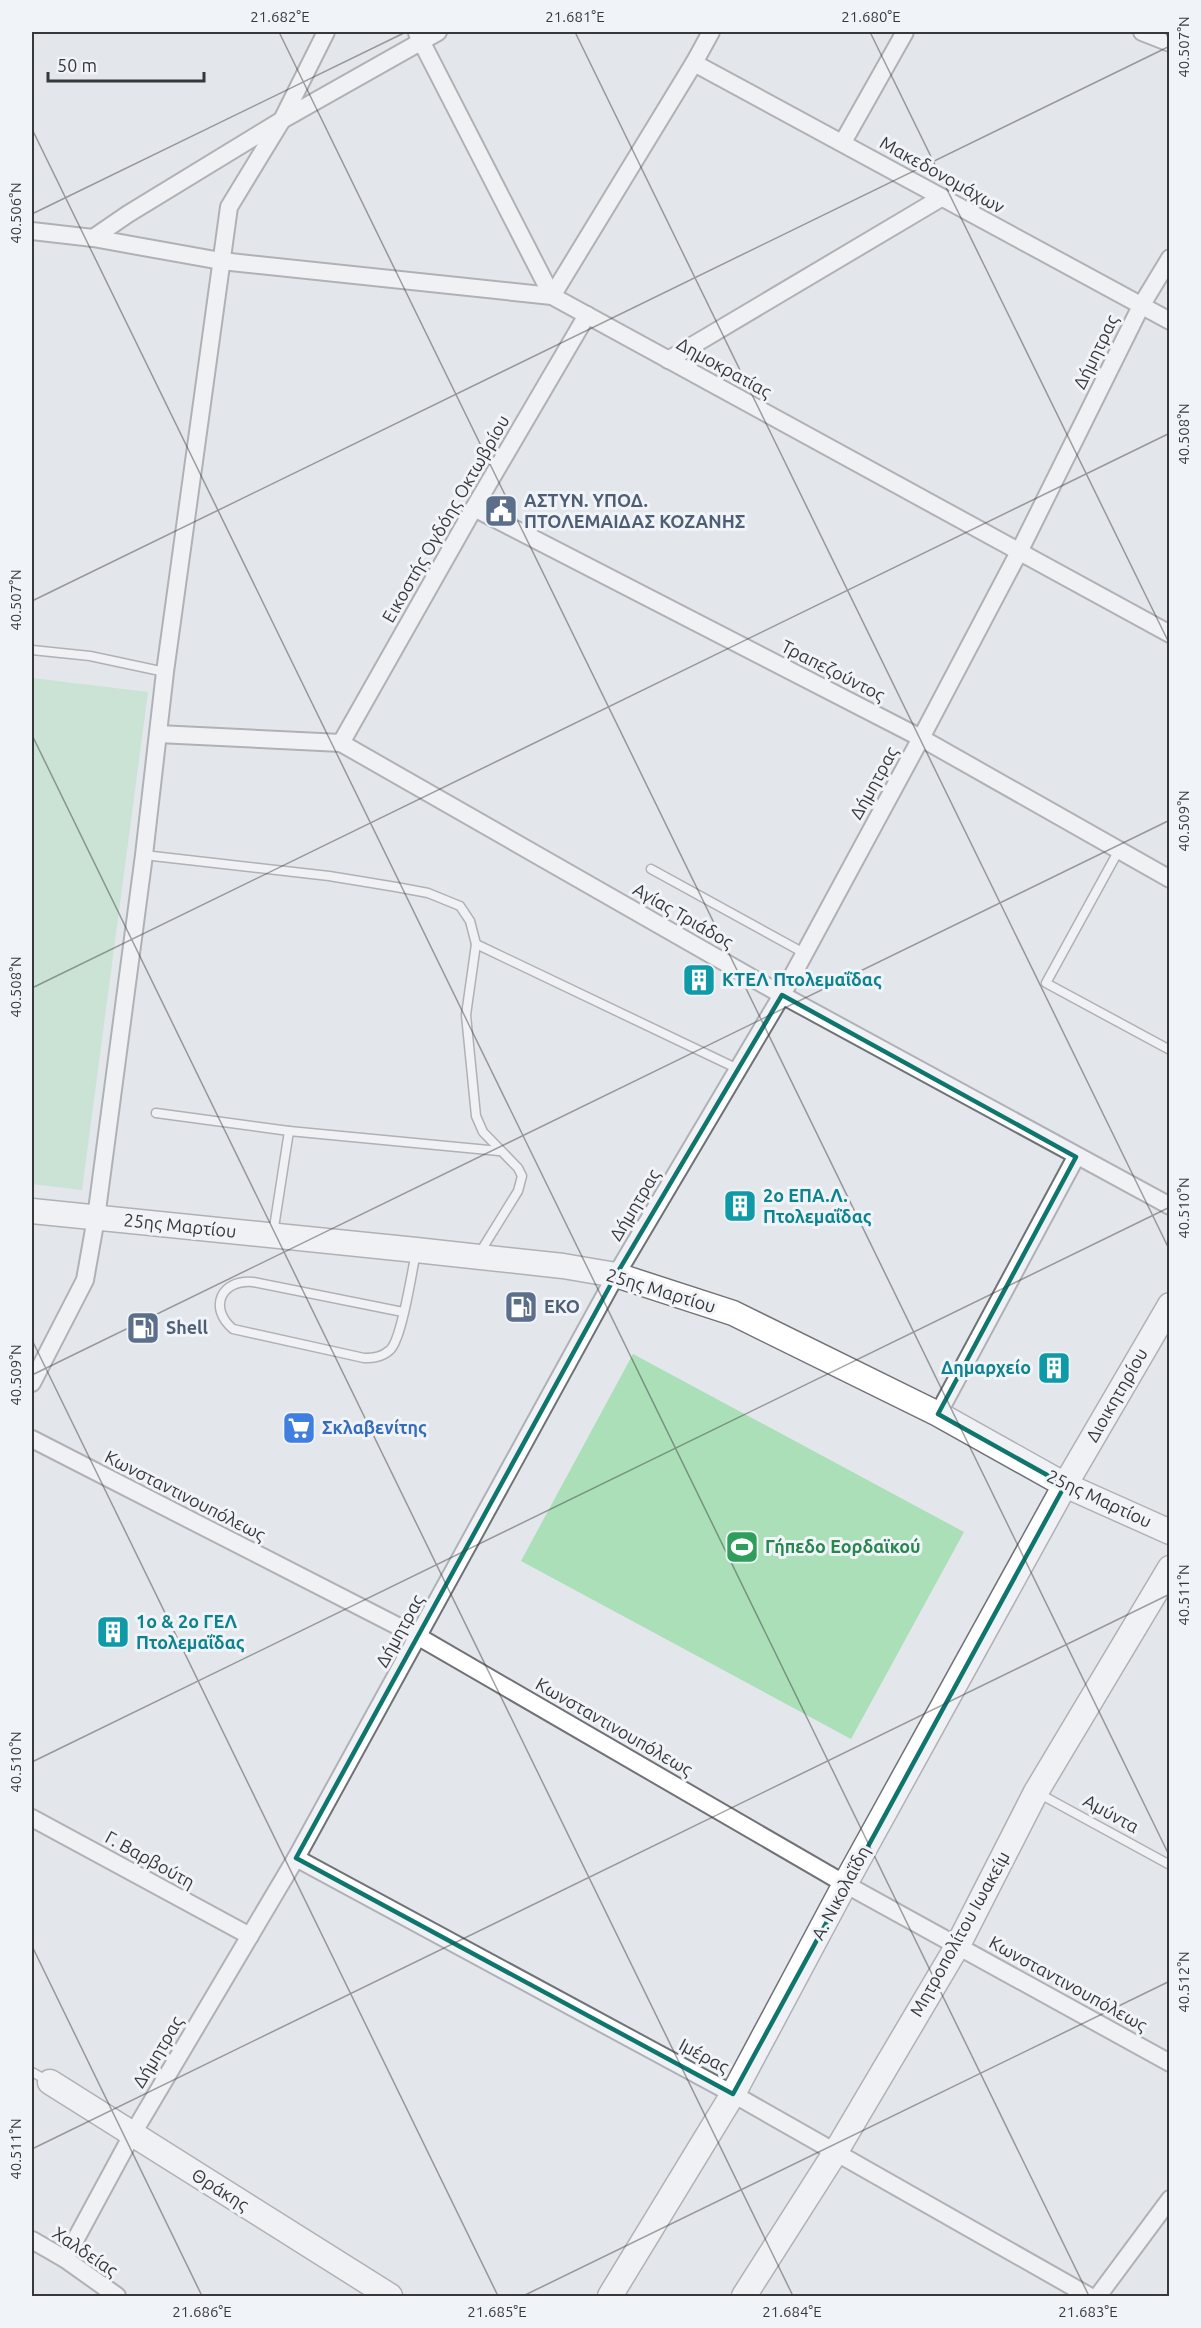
<svg xmlns="http://www.w3.org/2000/svg" width="1201" height="2328" font-family="Ubuntu,sans-serif">
	<rect width="100%" height="100%" fill="#e3e6eb"/>
	<g fill="#aadfb8">
		<path d="M32,678L148,692L82,1190L32,1184Z"/>
		<path d="M633,1354L964,1532L851,1739L521,1561Z"/>
	</g>
	<g fill="none" stroke-linecap="round" stroke-linejoin="round">
		<defs>
			<g id="lane">
				<path d="M32,650L90,656L165,672"/>
				<path d="M1119,850L1046,983L1170,1050"/>
				<path d="M144,855L329,876L396,887L428,893L460,906L470,921L476,944L466,1015L476,1116L483,1132L518,1168L522,1176L518,1191L479,1254"/>
				<path d="M651,869L804,953"/>
				<path d="M476,944L738,1069"/>
				<path d="M156,1113L289,1131L499,1151"/>
				<path d="M273,1234L289,1131"/>
				<path d="M403,1312L253,1282C221,1279 208,1308 233,1329L364,1358C374,1358 382,1357 390,1350C402,1339 412,1271 416,1252"/>
				<path d="M1038,1793L1170,1865"/>
				<path d="M32,2072L50,2082"/>
			</g>
			<g id="street">
				<path d="M1142,32L1170,43"/>
				<path d="M417,33L552,296"/>
				<path d="M694,63L1170,321"/>
				<path d="M843,142L905,32"/>
				<path d="M32,231L93,238L221,261L552,296L1170,634"/>
				<path d="M93,238L128,214L282,120L438,32"/>
				<path d="M552,296L694,63L711,32"/>
				<path d="M668,360L941,198"/>
				<path d="M474,508L921,738L1170,879"/>
				<path d="M158,734L341,743L782,995L1170,1206"/>
				<path d="M341,743L474,508L587,315"/>
				<path d="M32,1383L85,1280L96,1218L144,855L165,672L229,207L282,120L326,32"/>
				<path d="M938,1414L1076,1157"/>
				<path d="M32,1439L419,1637L845,1884L1170,2063"/>
				<path d="M32,1818L250,1936"/>
				<path d="M296,1858L733,2094L1089,2296"/>
				<path d="M32,2240L65,2259L117,2296"/>
				<path d="M65,2259L132,2135L296,1858L616,1275L782,995L921,738L1019,552L1141,306L1170,258"/>
				<path d="M1098,2296L1170,2199"/>
			</g>
			<g id="secondary">
				<path d="M32,1211L416,1250L563,1266L616,1275L733,1313L938,1414L1065,1485L1170,1532"/>
				<path d="M50,2082L390,2296"/>
				<path d="M610,2296L733,2094L845,1884L1065,1485L1170,1305"/>
				<path d="M744,2296L835,2153L958,1945L1036,1792L1170,1568"/>
			</g>
		</defs>
		<use href="#lane" stroke="#6f7276" stroke-width="11"/>
		<use href="#street" stroke="#6f7276" stroke-width="20"/>
		<use href="#secondary" stroke="#6f7276" stroke-width="27"/>
		<use href="#lane" stroke="#fff" stroke-width="8"/>
		<use href="#street" stroke="#fff" stroke-width="16"/>
		<use href="#secondary" stroke="#fff" stroke-width="24"/>
	</g>
	<path d="M0 0H1201V2328H0ZM782,995L1076,1157L938,1414L1065,1485L733,2094L296,1858L616,1275Z" fill="#e3e6eb" fill-opacity=".55" fill-rule="evenodd"/>
	<path fill="none" stroke="#0f766e" stroke-width="4.5" stroke-linejoin="round" d="M782,995L1076,1157L938,1414L1065,1485L733,2094L296,1858L616,1275Z"/>
	<path fill="none" stroke="#37383a" stroke-width="1.5" stroke-opacity="0.45" d="M279,32L1170,1857M575,32L1170,1251M870,32L1170,645M1165,32L1170,40M32,129L1089,2296M32,214L406,32M32,601L1170,46M32,735L793,2296M32,988L1170,433M32,1340L498,2296M32,1375L1170,820M32,1762L1170,1207M32,1946L202,2296M32,2149L1170,1594M523,2296L1170,1981"/>
	<defs>
		<symbol id="civic-square" viewBox="-11 -11 22 22"><rect x="-9" y="-9" width="18" height="18" rx="4" fill="#5c6f8a" stroke="#f0f4f8"/><path d="M-.6-6.5H3V-4.5H.6V-3L4-1V1h2V6H-6V1h2V-1L-.6-3ZM-1.2 2.5V6h2.4V2.5Z" fill="#fff"/></symbol>
		<symbol id="building-square" viewBox="-11 -11 22 22"><rect x="-9" y="-9" width="18" height="18" rx="4" fill="#0f9aa8" stroke="#f0f4f8"/><path d="M-4-6H4V6H1V3H-1V6H-4ZM-2.5-4.3h1.7v1.8h-1.7ZM.8-4.3h1.7v1.8H.8ZM-2.5-1h1.7V.8h-1.7ZM.8-1h1.7V.8H.8Z" fill="#fff"/></symbol>
		<symbol id="fuel-square" viewBox="-11 -11 22 22"><rect x="-9" y="-9" width="18" height="18" rx="4" fill="#5c6f8a" stroke="#f0f4f8"/><path d="M-5.5-6h7V0h2V4h1.3V-2.5L3-4.5l.8-.8L6-3V5H2.5V1h-1V6h-7ZM-4.2-4.7v3.2H.2V-4.7Z" fill="#fff"/></symbol>
		<symbol id="supermarket-square" viewBox="-11 -11 22 22"><rect x="-9" y="-9" width="18" height="18" rx="4" fill="#3f7fe0" stroke="#f0f4f8"/><path d="M-6-5.5h2.5l.6 2H6L4.5 2H-2.5L-4.4-4H-6ZM-1.5 3.2a1.3 1.3 0 1 0 .1 0ZM3 3.2a1.3 1.3 0 1 0 .1 0Z" fill="#fff"/></symbol>
		<symbol id="stadium-square" viewBox="-11 -11 22 22"><rect x="-9" y="-9" width="18" height="18" rx="4" fill="#2e9e5b" stroke="#f0f4f8"/><path d="M0-5a6.5 5 0 1 0 0 10a6.5 5 0 1 0 0-10ZM-3.5-1.8h7v3.6h-7Z" fill="#fff"/></symbol>
	</defs>
	<g fill-rule="evenodd">
		<use href="#civic-square" x="482" y="492" width="38" height="38"/>
		<use href="#building-square" x="680" y="961" width="38" height="38"/>
		<use href="#building-square" x="721" y="1187" width="38" height="38"/>
		<use href="#fuel-square" x="502" y="1288" width="38" height="38"/>
		<use href="#fuel-square" x="124" y="1309" width="38" height="38"/>
		<use href="#building-square" x="1035" y="1349" width="38" height="38"/>
		<use href="#supermarket-square" x="280" y="1409" width="38" height="38"/>
		<use href="#stadium-square" x="723" y="1528" width="38" height="38"/>
		<use href="#building-square" x="94" y="1613" width="38" height="38"/>
	</g>
	<g text-anchor="middle" stroke-width="6" stroke-linejoin="round" paint-order="stroke">
		<g font-size="18" fill="#37383a" stroke="#f0f4f8">
			<text transform="translate(942 175) rotate(29)" y="6">Μακεδονομάχων</text>
			<text transform="translate(1096 352) rotate(-64)" y="6">Δήμητρας</text>
			<text transform="translate(724 368) rotate(29)" y="6">Δημοκρατίας</text>
			<text transform="translate(446 519) rotate(-60)" y="6">Εικοστής Ογδόης Οκτωβρίου</text>
			<text transform="translate(833 671) rotate(27)" y="6">Τραπεζούντος</text>
			<text transform="translate(874 783) rotate(-61)" y="6">Δήμητρας</text>
			<text transform="translate(683 916) rotate(30)" y="6">Αγίας Τριάδος</text>
			<text transform="translate(635 1205) rotate(-59)" y="6">Δήμητρας</text>
			<text transform="translate(180 1226) rotate(6)" y="6">25ης Μαρτίου</text>
			<text transform="translate(661 1291) rotate(17)" y="6">25ης Μαρτίου</text>
			<text transform="translate(1117 1395) rotate(-60)" y="6">Διοικητηρίου</text>
			<text transform="translate(185 1496) rotate(27)" y="6">Κωνσταντινουπόλεως</text>
			<text transform="translate(1099 1499) rotate(25)" y="6">25ης Μαρτίου</text>
			<text transform="translate(400 1631) rotate(-61)" y="6">Δήμητρας</text>
			<text transform="translate(614 1727) rotate(30)" y="6">Κωνσταντινουπόλεως</text>
			<text transform="translate(1111 1814) rotate(29)" y="6">Αμύντα</text>
			<text transform="translate(150 1860) rotate(29)" y="6">Γ. Βαρβούτη</text>
			<text transform="translate(841 1893) rotate(-62)" y="6">Α. Νικολαΐδη</text>
			<text transform="translate(960 1934) rotate(-61)" y="6">Μητροπολίτου Ιωακείμ</text>
			<text transform="translate(1068 1984) rotate(29)" y="6">Κωνσταντινουπόλεως</text>
			<text transform="translate(158 2052) rotate(-59)" y="6">Δήμητρας</text>
			<text transform="translate(704 2056) rotate(28)" y="6">Ιμέρας</text>
			<text transform="translate(220 2190) rotate(32)" y="6">Θράκης</text>
			<text transform="translate(85 2252) rotate(34)" y="6">Χαλδείας</text>
		</g>
		<g font-size="18" font-weight="bold" fill="#4e5e75" stroke="#f0f4f8" text-anchor="start">
			<text x="524" y="507">ΑΣΤΥΝ. ΥΠΟΔ.<tspan x="524" dy="21">ΠΤΟΛΕΜΑΙΔΑΣ ΚΟΖΑΝΗΣ</tspan></text>
			<text x="544" y="1313">EKO</text>
			<text x="166" y="1334">Shell</text>
		</g>
		<g font-size="18" font-weight="bold" fill="#0d838f" stroke="#f0f4f8" text-anchor="start">
			<text x="722" y="986">ΚΤΕΛ Πτολεμαΐδας</text>
			<text x="763" y="1202">2ο ΕΠΑ.Λ.<tspan x="763" dy="21">Πτολεμαΐδας</tspan></text>
			<text x="1031" y="1374" text-anchor="end">Δημαρχείο</text>
			<text x="136" y="1628">1ο &amp; 2ο ΓΕΛ<tspan x="136" dy="21">Πτολεμαΐδας</tspan></text>
		</g>
		<g font-size="18" font-weight="bold" fill="#366cbe" stroke="#f0f4f8" text-anchor="start">
			<text x="322" y="1434">Σκλαβενίτης</text>
		</g>
		<g font-size="18" font-weight="bold" fill="#27864d" stroke="#f0f4f8" text-anchor="start">
			<text x="765" y="1553">Γήπεδο Εορδαϊκού</text>
		</g>
	</g>
	<rect width="1201" height="2328" fill="none" stroke="#f0f4f8" stroke-width="66"/>
	<path d="M48 72v9h156v-9" fill="none" stroke="#37383a" stroke-width="3"/>
	<text x="57" y="72" font-size="18" fill="#37383a" stroke="#f0f4f8" stroke-width="4.5" paint-order="stroke">50 m</text>
	<rect x="33" y="33" width="1135" height="2262" fill="none" stroke="#37383a" stroke-width="2"/>
	<g font-size="15" text-anchor="middle" fill="#37383a">
		<text x="280" y="22">21.682°E</text>
		<text x="575" y="22">21.681°E</text>
		<text x="871" y="22">21.680°E</text>
		<text transform="translate(1184 47) rotate(-90)" y="5">40.507°N</text>
		<text transform="translate(16 213) rotate(-90)" y="5">40.506°N</text>
		<text transform="translate(1184 434) rotate(-90)" y="5">40.508°N</text>
		<text transform="translate(16 600) rotate(-90)" y="5">40.507°N</text>
		<text transform="translate(1184 821) rotate(-90)" y="5">40.509°N</text>
		<text transform="translate(16 987) rotate(-90)" y="5">40.508°N</text>
		<text transform="translate(1184 1208) rotate(-90)" y="5">40.510°N</text>
		<text transform="translate(16 1375) rotate(-90)" y="5">40.509°N</text>
		<text transform="translate(1184 1595) rotate(-90)" y="5">40.511°N</text>
		<text transform="translate(16 1762) rotate(-90)" y="5">40.510°N</text>
		<text transform="translate(1184 1982) rotate(-90)" y="5">40.512°N</text>
		<text transform="translate(16 2149) rotate(-90)" y="5">40.511°N</text>
		<text x="202" y="2317">21.686°E</text>
		<text x="497" y="2317">21.685°E</text>
		<text x="792" y="2317">21.684°E</text>
		<text x="1088" y="2317">21.683°E</text>
	</g>
</svg>
